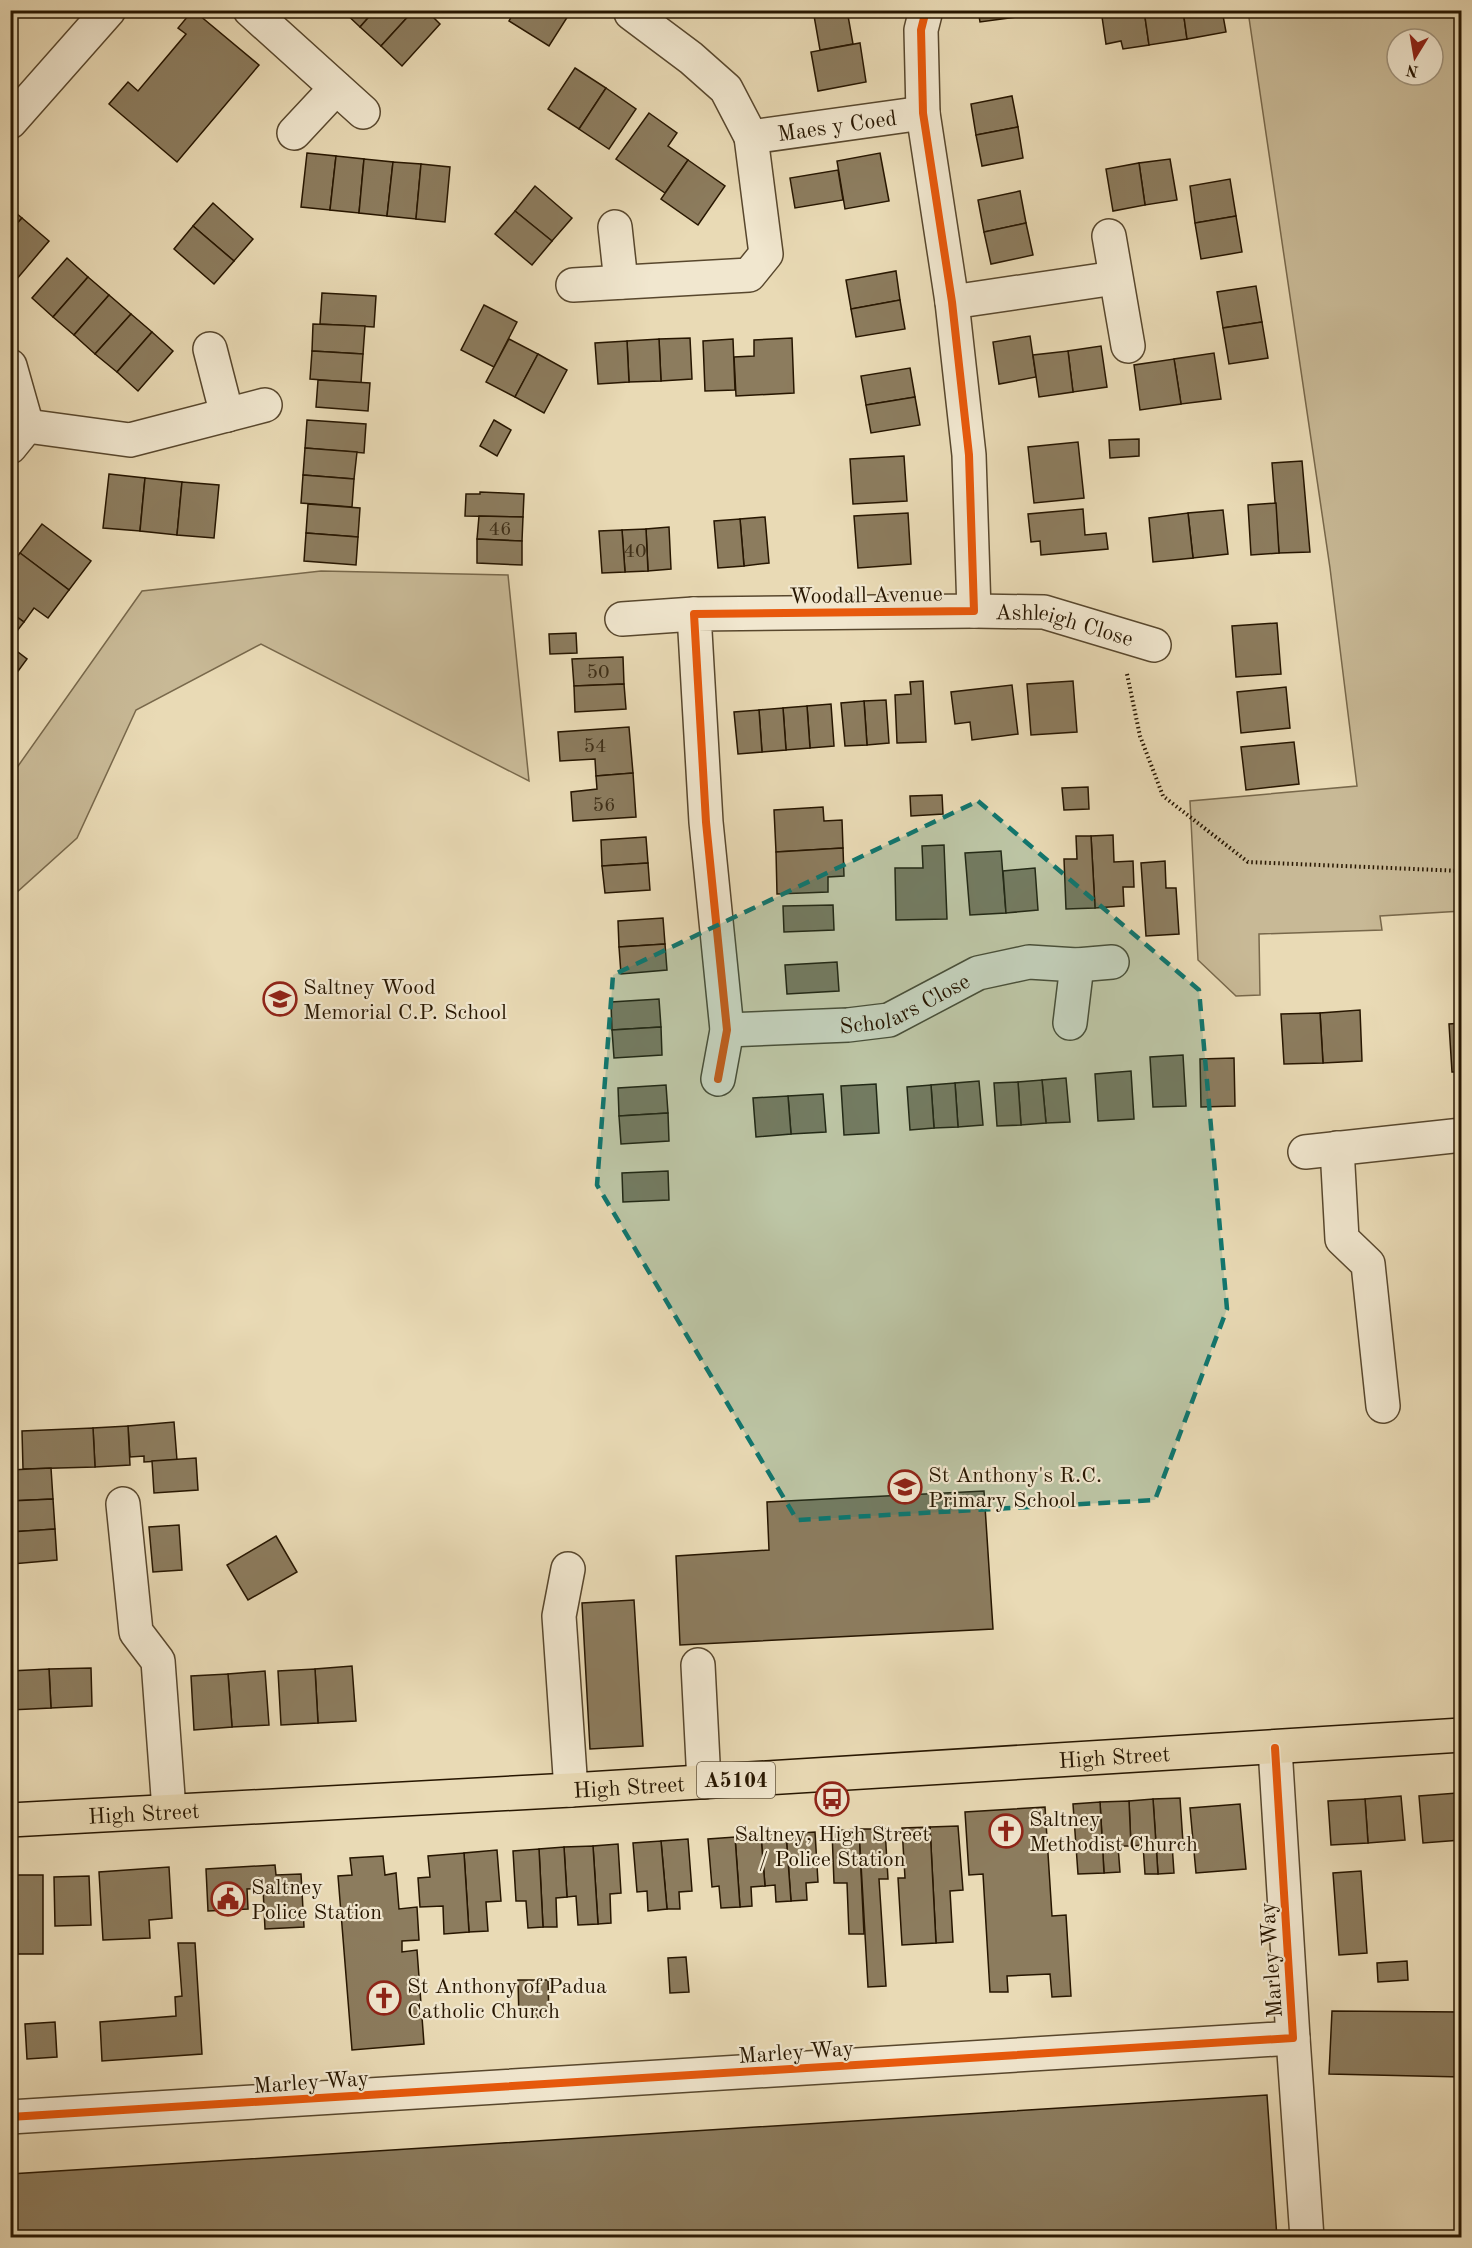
<svg xmlns="http://www.w3.org/2000/svg" width="1472" height="2248" font-family="'Old Standard TT',serif">
	<rect width="100%" height="100%" fill="#e9dab5"/>
	<filter id="stains"><feTurbulence type="fractalNoise" baseFrequency=".00333" numOctaves="4"/><feColorMatrix values="0 0 0 0 .2 0 0 0 0 .09 0 0 0 0 .02 0 0 0 .5 -.17"/></filter>
	<radialGradient id="worn" r=".72"><stop offset=".6" stop-color="#630" stop-opacity="0"/><stop offset="1" stop-color="#630" stop-opacity=".3"/></radialGradient>
	<g fill="#c8b996" stroke="#78684b" stroke-width="1.5" fill-rule="evenodd">
		<path d="M1248,11H1461L1462,911L1380,916L1382,930L1259,934L1260,995L1236,996L1198,960L1190,801L1357,786L1330,568ZM1397,39H1433V75H1397Z"/>
		<path d="M321,571L508,575L529,781L261,644L136,710L77,838L15,894L11,910V776L142,591Z"/>
	</g>
	<g fill="#8c7c5e" stroke="#271600" stroke-width="1.5">
		<path d="M193,10L259,65L177,162L109,104L128,82L138,91L186,34L178,28Z"/>
		<path d="M342,10H375L360,27Z"/>
		<path d="M375,10H414L381,46L360,27Z"/>
		<path d="M414,10H426L440,24L402,66L381,46Z"/>
		<path d="M515,10H559L568,16L549,46L509,21Z"/>
		<path d="M559,10H572L568,16Z"/>
		<path d="M813,10H847L853,44L820,50Z"/>
		<path d="M978,10H1015L1016,17L980,22Z"/>
		<path d="M1015,10H1059L1016,17Z"/>
		<path d="M1101,10H1144L1149,45L1123,49L1121,41L1106,44Z"/>
		<path d="M1144,10H1183L1187,39L1149,45Z"/>
		<path d="M1183,10H1222L1226,32L1187,39Z"/>
		<path d="M860,43L866,82L818,91L811,52Z"/>
		<path d="M575,68L606,88L579,129L548,109Z"/>
		<path d="M606,88L636,109L609,149L579,129Z"/>
		<path d="M1012,96L1018,127L976,135L971,104Z"/>
		<path d="M649,113L677,133L668,146L688,160L665,193L616,159Z"/>
		<path d="M1018,127L1023,158L982,166L976,135Z"/>
		<path d="M307,153L336,156L330,210L301,207Z"/>
		<path d="M880,153L889,201L845,209L837,161Z"/>
		<path d="M336,156L364,159L359,213L330,210Z"/>
		<path d="M364,159L393,162L387,216L359,213Z"/>
		<path d="M1170,159L1177,200L1145,205L1139,163Z"/>
		<path d="M688,160L725,186L698,225L661,199Z"/>
		<path d="M393,162L421,164L416,219L387,216Z"/>
		<path d="M1139,163L1145,205L1113,211L1106,169Z"/>
		<path d="M421,164L450,167L445,222L416,219Z"/>
		<path d="M838,170L843,200L795,208L790,178Z"/>
		<path d="M1230,179L1236,216L1195,223L1190,186Z"/>
		<path d="M535,186L572,218L552,241L515,211Z"/>
		<path d="M1020,191L1026,223L984,232L978,200Z"/>
		<path d="M213,203L253,239L234,261L193,226Z"/>
		<path d="M10,208L22,218L10,231Z"/>
		<path d="M515,211L552,241L532,265L495,234Z"/>
		<path d="M1236,216L1242,252L1201,259L1195,223Z"/>
		<path d="M22,218L49,241L16,280L10,275V231Z"/>
		<path d="M1026,223L1033,255L991,264L984,232Z"/>
		<path d="M193,226L234,261L214,284L174,249Z"/>
		<path d="M67,258L88,277L53,317L32,298Z"/>
		<path d="M896,271L900,300L851,309L846,280Z"/>
		<path d="M88,277L109,295L74,335L53,317Z"/>
		<path d="M1256,286L1262,322L1223,328L1217,292Z"/>
		<path d="M322,293L376,296L374,327L320,324Z"/>
		<path d="M109,295L131,314L95,354L74,335Z"/>
		<path d="M900,300L905,329L856,337L851,309Z"/>
		<path d="M484,305L517,322L494,367L461,350Z"/>
		<path d="M131,314L152,332L117,372L95,354Z"/>
		<path d="M1262,322L1268,358L1229,364L1223,328Z"/>
		<path d="M313,324L365,326L363,354L312,351Z"/>
		<path d="M152,332L173,351L138,391L117,372Z"/>
		<path d="M1030,336L1036,377L999,384L993,342Z"/>
		<path d="M690,338L692,379L661,381L659,339Z"/>
		<path d="M792,338L794,393L736,396L734,357L754,356V340Z"/>
		<path d="M509,339L538,354L515,397L486,382Z"/>
		<path d="M659,339L661,381L629,382L627,341Z"/>
		<path d="M733,339L735,390L705,391L703,341Z"/>
		<path d="M627,341L629,382L598,384L595,343Z"/>
		<path d="M1101,346L1107,387L1073,392L1068,351Z"/>
		<path d="M312,351L363,354L361,383L310,379Z"/>
		<path d="M1068,351L1073,392L1039,397L1033,355Z"/>
		<path d="M1214,353L1221,399L1181,404L1174,359Z"/>
		<path d="M538,354L567,370L544,413L515,397Z"/>
		<path d="M1174,359L1181,404L1140,410L1134,365Z"/>
		<path d="M910,368L915,397L866,405L861,376Z"/>
		<path d="M318,380L370,383L368,411L316,407Z"/>
		<path d="M915,397L920,425L871,433L866,405Z"/>
		<path d="M307,420L366,424L364,453L305,448Z"/>
		<path d="M494,420L511,430L497,456L480,446Z"/>
		<path d="M1139,439V456L1110,458L1109,440Z"/>
		<path d="M1078,442L1084,498L1034,503L1028,447Z"/>
		<path d="M305,448L357,452L354,479L303,475Z"/>
		<path d="M904,456L907,501L853,504L850,459Z"/>
		<path d="M1302,461L1310,552L1279,553L1272,463Z"/>
		<path d="M109,474L145,478L140,531L103,528Z"/>
		<path d="M303,475L354,479L352,507L301,503Z"/>
		<path d="M145,478L182,482L177,535L140,531Z"/>
		<path d="M182,482L219,485L214,538L177,535Z"/>
		<path d="M480,492L524,494L523,517L465,516L466,494H480Z"/>
		<path d="M1276,503L1279,553L1251,555L1248,505Z"/>
		<path d="M308,504L360,508L358,537L306,533Z"/>
		<path d="M1083,509L1085,535L1106,533L1108,549L1041,555L1040,541L1031,542L1028,514Z"/>
		<path d="M1223,510L1228,554L1193,558L1188,513Z"/>
		<path d="M908,513L911,564L858,568L854,516Z"/>
		<path d="M1188,513L1193,558L1153,562L1149,518Z"/>
		<path d="M479,516L523,517L522,541L477,539Z"/>
		<path d="M765,517L769,563L744,566L740,519Z"/>
		<path d="M740,519L744,566L718,568L714,521Z"/>
		<path d="M42,524L91,561L69,590L20,553Z"/>
		<path d="M669,527L671,569L648,571L646,529Z"/>
		<path d="M646,529L648,571L625,572L622,530Z"/>
		<path d="M622,530L625,572L602,573L599,531Z"/>
		<path d="M306,533L358,537L356,565L304,561Z"/>
		<path d="M477,539L522,541V565L477,563Z"/>
		<path d="M20,553L69,590L48,618L34,608L24,622L10,612V565Z"/>
		<path d="M10,612L24,622L10,640Z"/>
		<path d="M1277,623L1281,674L1236,677L1232,626Z"/>
		<path d="M576,633L577,653L550,654L549,634Z"/>
		<path d="M10,646L27,659L13,678L10,676Z"/>
		<path d="M623,657L624,684L574,686L572,659Z"/>
		<path d="M923,681L926,742L897,743L895,695L911,694L910,682Z"/>
		<path d="M1073,681L1077,732L1031,735L1027,684Z"/>
		<path d="M624,684L626,709L575,712L574,686Z"/>
		<path d="M1012,685L1018,734L972,740L970,722L955,724L951,692Z"/>
		<path d="M1286,687L1290,728L1241,733L1237,692Z"/>
		<path d="M886,700L889,743L867,745L864,701Z"/>
		<path d="M864,701L867,745L845,746L841,703Z"/>
		<path d="M831,704L834,746L810,748L807,706Z"/>
		<path d="M807,706L810,748L786,750L783,708Z"/>
		<path d="M783,708L786,750L762,752L759,710Z"/>
		<path d="M759,710L762,752L738,754L734,712Z"/>
		<path d="M629,727L633,773L596,776L595,759L560,761L558,732Z"/>
		<path d="M1294,742L1299,784L1246,790L1241,747Z"/>
		<path d="M633,773L636,817L573,821L571,792L597,789L596,776Z"/>
		<path d="M1088,787L1089,809L1064,810L1062,788Z"/>
		<path d="M942,795L943,814L911,816L910,796Z"/>
		<path d="M823,807L824,821L842,820L843,848L776,852L774,810Z"/>
		<path d="M1113,835L1114,862L1133,861L1134,887H1123L1124,906L1095,908L1091,836Z"/>
		<path d="M1076,836H1091L1095,908L1066,909L1064,859H1077Z"/>
		<path d="M646,837L648,863L602,866L601,840Z"/>
		<path d="M944,845L947,919L896,920L895,868H923L922,846Z"/>
		<path d="M843,848L844,876L828,877V892L777,894L776,852Z"/>
		<path d="M1001,851L1006,913L970,915L965,853Z"/>
		<path d="M1165,861L1166,888H1176L1179,934L1146,936L1141,863Z"/>
		<path d="M648,863L650,890L605,893L602,866Z"/>
		<path d="M1035,868L1038,910L1006,913L1003,871Z"/>
		<path d="M833,905L834,930L784,932L783,906Z"/>
		<path d="M663,918L665,944L619,947L618,921Z"/>
		<path d="M665,944L667,970L621,974L619,947Z"/>
		<path d="M837,962L839,991L787,994L785,965Z"/>
		<path d="M659,999L661,1027L612,1030L611,1002Z"/>
		<path d="M1360,1010L1362,1061L1323,1063L1320,1013Z"/>
		<path d="M1320,1013L1323,1063L1284,1064L1281,1014Z"/>
		<path d="M1462,1023V1072H1452L1449,1024Z"/>
		<path d="M661,1027L662,1055L614,1058L612,1030Z"/>
		<path d="M1183,1055L1186,1106L1153,1107L1150,1057Z"/>
		<path d="M1234,1058L1235,1106L1201,1107L1200,1059Z"/>
		<path d="M1131,1071L1134,1119L1098,1121L1095,1074Z"/>
		<path d="M1066,1078L1070,1122L1046,1123L1042,1080Z"/>
		<path d="M1042,1080L1046,1123L1021,1125L1018,1082Z"/>
		<path d="M979,1081L983,1125L958,1127L955,1083Z"/>
		<path d="M1018,1082L1021,1125L997,1126L994,1083Z"/>
		<path d="M955,1083L958,1127L934,1128L931,1085Z"/>
		<path d="M876,1084L879,1133L844,1135L841,1086Z"/>
		<path d="M666,1085L668,1113L619,1116L618,1088Z"/>
		<path d="M931,1085L934,1128L910,1130L907,1087Z"/>
		<path d="M823,1094L826,1132L791,1134L788,1096Z"/>
		<path d="M788,1096L791,1134L756,1137L753,1098Z"/>
		<path d="M668,1113L669,1141L621,1144L619,1116Z"/>
		<path d="M668,1171L669,1200L623,1202L622,1173Z"/>
		<path d="M174,1422L177,1460L144,1462V1456L130,1457L128,1426Z"/>
		<path d="M128,1426L130,1465L95,1467L93,1428Z"/>
		<path d="M93,1428L95,1467L23,1469L22,1431Z"/>
		<path d="M196,1458L198,1490L154,1493L152,1461Z"/>
		<path d="M51,1468L53,1499L10,1501V1470Z"/>
		<path d="M984,1491L993,1629L680,1645L676,1556L769,1550L767,1502Z"/>
		<path d="M53,1499L55,1529L10,1532V1501Z"/>
		<path d="M179,1525L182,1570L153,1572L149,1527Z"/>
		<path d="M55,1529L57,1560L12,1564L10,1532Z"/>
		<path d="M276,1536L297,1572L248,1600L227,1565Z"/>
		<path d="M634,1600L643,1746L590,1749L582,1603Z"/>
		<path d="M352,1666L356,1721L318,1723L315,1669Z"/>
		<path d="M91,1668L92,1706L51,1708L49,1669Z"/>
		<path d="M49,1669L51,1708L10,1710V1671Z"/>
		<path d="M315,1669L318,1723L281,1725L278,1671Z"/>
		<path d="M265,1671L269,1725L232,1727L228,1674Z"/>
		<path d="M228,1674L232,1727L194,1730L191,1676Z"/>
		<path d="M1457,1793H1462L1461,1840Z"/>
		<path d="M1457,1793L1461,1840L1423,1843L1419,1796Z"/>
		<path d="M1401,1796L1405,1840L1368,1843L1365,1799Z"/>
		<path d="M1180,1798L1183,1843L1172,1844L1174,1873L1158,1874L1153,1799Z"/>
		<path d="M1153,1799L1158,1874H1145L1143,1845L1131,1846L1129,1801Z"/>
		<path d="M1365,1799L1368,1843L1331,1845L1328,1801Z"/>
		<path d="M1129,1801L1131,1846H1118L1120,1872L1104,1873L1100,1802Z"/>
		<path d="M1100,1802L1104,1873L1078,1874L1073,1804Z"/>
		<path d="M1240,1804L1246,1869L1196,1873L1190,1808Z"/>
		<path d="M1045,1807L1052,1916L1066,1915L1071,1996L1052,1997L1050,1974L1007,1976L1008,1992H990L983,1874L969,1875L965,1812Z"/>
		<path d="M958,1826L963,1890L950,1891L953,1942L936,1943L930,1827Z"/>
		<path d="M930,1827L936,1943L902,1945L898,1878H905L902,1828Z"/>
		<path d="M859,1829L864,1934H849L847,1883H834L832,1831Z"/>
		<path d="M859,1829H885L888,1879H879L886,1986L868,1987Z"/>
		<path d="M815,1832L818,1882L806,1883L807,1900L791,1901L786,1834Z"/>
		<path d="M786,1834L791,1901L776,1902L775,1885L765,1886L761,1836Z"/>
		<path d="M761,1836L765,1886L751,1887L752,1906L740,1907L735,1837Z"/>
		<path d="M735,1837L740,1907L721,1908L719,1886L712,1887L708,1839Z"/>
		<path d="M688,1839L692,1891L679,1892L680,1909H667L661,1841Z"/>
		<path d="M661,1841L667,1909L648,1911L647,1891L637,1892L633,1843Z"/>
		<path d="M618,1844L621,1893L610,1894L611,1923L598,1924L593,1846Z"/>
		<path d="M593,1846L598,1924L578,1925L576,1896L567,1897L564,1847Z"/>
		<path d="M564,1847L567,1897L556,1898L557,1927H543L539,1849Z"/>
		<path d="M539,1849L543,1927L528,1928L526,1901H516L513,1851Z"/>
		<path d="M497,1850L501,1901L486,1902L488,1931L469,1932L464,1853Z"/>
		<path d="M464,1853L469,1932L444,1934L443,1906L420,1907L418,1878L430,1877L428,1856Z"/>
		<path d="M383,1856L385,1875L396,1873L399,1909L417,1907L419,1940L402,1941V1952L417,1950L424,2044L352,2050L338,1876L352,1875L350,1858Z"/>
		<path d="M275,1865L276,1875L301,1874L304,1927L265,1929L263,1888L247,1889L248,1909L208,1911L206,1869Z"/>
		<path d="M169,1867L172,1918L149,1920L150,1938L103,1940L99,1872Z"/>
		<path d="M1361,1871L1367,1953L1339,1955L1333,1873Z"/>
		<path d="M10,1875H17L18,1954H10Z"/>
		<path d="M17,1875H43V1954H18Z"/>
		<path d="M89,1876L91,1925L55,1926L54,1877Z"/>
		<path d="M178,1943H195L202,2054L102,2061L100,2022L176,2016L175,1997L182,1996Z"/>
		<path d="M686,1957L689,1992L670,1993L668,1958Z"/>
		<path d="M1407,1961L1408,1980L1378,1982L1377,1963Z"/>
		<path d="M518,1980H548L549,2017L519,2018Z"/>
		<path d="M1332,2011L1462,2012V2077L1329,2074Z"/>
		<path d="M55,2022L57,2057L27,2059L25,2024Z"/>
		<path d="M1267,2095L1277,2238H10V2174Z"/>
	</g>
	<g fill="none" stroke-linecap="round" stroke-linejoin="round">
		<defs>
			<g id="minor">
				<path d="M250,10L363,112"/>
				<path d="M631,13L691,58L726,89L751,137"/>
				<path d="M10,122L109,10"/>
				<path d="M294,133L336,88"/>
				<path d="M615,227L621,282"/>
				<path d="M1109,236L1128,346"/>
				<path id="s1" d="M573,285L749,275L766,254L751,137L923,113"/>
				<path d="M952,302L1115,278"/>
				<path d="M210,349L227,415"/>
				<path d="M10,366L27,426L10,447"/>
				<path d="M27,426L130,440L265,405"/>
				<path id="s2" d="M974,611L1044,612L1154,645"/>
				<path d="M622,619L694,614"/>
				<path d="M1070,1023L1077,965"/>
				<path id="s3" d="M727,1030L848,1025L889,1020L978,973L1029,962L1077,965L1112,962"/>
				<path d="M718,1079L727,1030L706,822L694,614L974,611L969,455L952,302L923,113L921,30L926,10"/>
				<path d="M1337,1148L1342,1239L1368,1264L1383,1406"/>
				<path d="M1305,1152L1462,1135"/>
				<path d="M123,1504L136,1632L158,1661L169,1810"/>
				<path d="M568,1569L559,1616L571,1790"/>
				<path d="M698,1665L704,1782"/>
				<path d="M1293,2038L1307,2238"/>
				<path d="M10,2117L1293,2038L1275,1748"/>
			</g>
			<g id="major">
				<path id="s4" d="M10,1820L571,1790L1462,1735"/>
			</g>
		</defs>
		<use href="#minor" stroke="#58472d" stroke-width="36"/>
		<use href="#major" stroke="#271600" stroke-width="36"/>
		<path stroke="#271600" stroke-width="4" stroke-dasharray="1.5 3" stroke-linecap="butt" d="M1127,674L1140,736L1163,796L1248,862L1462,871"/>
		<use href="#minor" stroke="#f1e7cf" stroke-width="33"/>
		<use href="#major" stroke="#e9dab5" stroke-width="33"/>
		<defs>
			<g id="cycleway">
				<path d="M718,1079L727,1030L706,822L694,614L974,611L969,455L952,302L923,113L921,30L926,10"/>
				<path d="M10,2117L1293,2038L1275,1748"/>
			</g>
		</defs>
		<use href="#cycleway" stroke="#f1e7cf" stroke-width="11"/>
		<use href="#cycleway" stroke="#e8590c" stroke-width="8"/>
	</g>
	<path fill="#0f766e" fill-opacity="0.2" stroke="#0f766e" stroke-width="4.5" stroke-dasharray="12 8" stroke-linejoin="round" d="M978,801L1199,990L1227,1309L1155,1500L797,1520L597,1185L613,975Z"/>
	<defs>
		<symbol id="school-ring" viewBox="-11 -11 22 22"><circle r="9.5" fill="#f1e7cf" stroke="#8f2418" stroke-width="1.5"/><path d="M0-5L7-2L0 1L-7-2ZM-4 1L0 2.5L4 1V4Q0 6-4 4Z" fill="#8f2418"/></symbol>
		<symbol id="bus-ring" viewBox="-11 -11 22 22"><circle r="9.5" fill="#f1e7cf" stroke="#8f2418" stroke-width="1.5"/><path d="M-5-6H5V4H4V6H2V4H-2V6H-4V4H-5ZM-3.5-4V0h7V-4ZM-3.5 1.2v1.5H-2V1.2ZM2 1.2v1.5H3.5V1.2Z" fill="#8f2418"/></symbol>
		<symbol id="church-ring" viewBox="-11 -11 22 22"><circle r="9.5" fill="#f1e7cf" stroke="#8f2418" stroke-width="1.5"/><path d="M-1.2-6h2.4v3.5h3.3v2.4h-3.3V6h-2.4V-.1h-3.3v-2.4h3.3Z" fill="#8f2418"/></symbol>
		<symbol id="civic-ring" viewBox="-11 -11 22 22"><circle r="9.5" fill="#f1e7cf" stroke="#8f2418" stroke-width="1.5"/><path d="M-.6-6.5H3V-4.5H.6V-3L4-1V1h2V6H-6V1h2V-1L-.6-3ZM-1.2 2.5V6h2.4V2.5Z" fill="#8f2418"/></symbol>
	</defs>
	<g fill-rule="evenodd">
		<use href="#school-ring" x="261" y="980" width="38" height="38"/>
		<use href="#school-ring" x="886" y="1468" width="38" height="38"/>
		<use href="#bus-ring" x="813" y="1780" width="38" height="38"/>
		<use href="#church-ring" x="987" y="1812" width="38" height="38"/>
		<use href="#civic-ring" x="209" y="1880" width="38" height="38"/>
		<use href="#church-ring" x="365" y="1979" width="38" height="38"/>
	</g>
	<g text-anchor="middle" stroke-width="4.5" stroke-linejoin="round" paint-order="stroke">
		<g font-size="20" fill="#403018">
			<text x="500" y="535">46</text>
			<text x="635" y="557">40</text>
			<text x="598" y="678">50</text>
			<text x="595" y="752">54</text>
			<text x="604" y="811">56</text>
		</g>
		<rect fill="#f1e7cf" stroke="#64553e" stroke-width="1.5" x="697" y="1762" width="78" height="36" rx="4.5"/>
		<g font-size="21" font-weight="bold" fill="#271600">
			<text x="736" y="1787">A5104</text>
		</g>
		<g font-size="22" fill="#271600" stroke="#f1e7cf">
			<text dy="8" stroke="none"><textPath href="#s1" startOffset="408">Maes y Coed</textPath></text>
			<text transform="translate(866 594) rotate(-1)" y="8">Woodall Avenue</text>
			<text dy="8" stroke="none"><textPath href="#s2" startOffset="92">Ashleigh Close</textPath></text>
			<text dy="8" stroke="none"><textPath href="#s3" startOffset="182">Scholars Close</textPath></text>
			<text dy="8" stroke="none"><textPath href="#s4" startOffset="1106">High Street</textPath></text>
			<text dy="8" stroke="none"><textPath href="#s4" startOffset="620">High Street</textPath></text>
			<text dy="8" stroke="none"><textPath href="#s4" startOffset="134">High Street</textPath></text>
			<text transform="translate(1270 1960) rotate(-94)" y="8">Marley Way</text>
			<text transform="translate(796 2051) rotate(-4)" y="8">Marley Way</text>
			<text transform="translate(311 2081) rotate(-4)" y="8">Marley Way</text>
		</g>
		<g font-size="22" fill="#271600" stroke="#f1e7cf" text-anchor="start">
			<text x="303" y="994">Saltney Wood<tspan x="303" dy="25">Memorial C.P. School</tspan></text>
			<text x="928" y="1482">St Anthony's R.C.<tspan x="928" dy="25">Primary School</tspan></text>
			<text x="1029" y="1826">Saltney<tspan x="1029" dy="25">Methodist Church</tspan></text>
			<text x="832" y="1841" text-anchor="middle">Saltney, High Street<tspan x="832" dy="25">/ Police Station</tspan></text>
			<text x="251" y="1894">Saltney<tspan x="251" dy="25">Police Station</tspan></text>
			<text x="407" y="1993">St Anthony of Padua<tspan x="407" dy="25">Catholic Church</tspan></text>
		</g>
	</g>
	<rect width="1472" height="2248" fill="none" stroke="#e9dab5" stroke-width="36"/>
	<rect x="12" y="12" width="1448" height="2224" fill="none" stroke="#271600" stroke-width="3"/>
	<rect x="18" y="18" width="1436" height="2212" fill="none" stroke="#271600" stroke-width="1.5"/>
	<g transform="translate(1415 57) rotate(191)"><circle r="28" fill="#f1e7cf" stroke="#a0937c" stroke-width="1.5"/>
	<path d="M0-4.5L10 22L0 15L-10 22Z" fill="#8f2418"/>
	<text y="-9" font-size="16" font-weight="bold" text-anchor="middle" fill="#271600">N</text>
	</g>
	<rect width="100%" height="100%" filter="url(#stains)"/>
	<rect width="100%" height="100%" fill="url(#worn)"/>
</svg>
